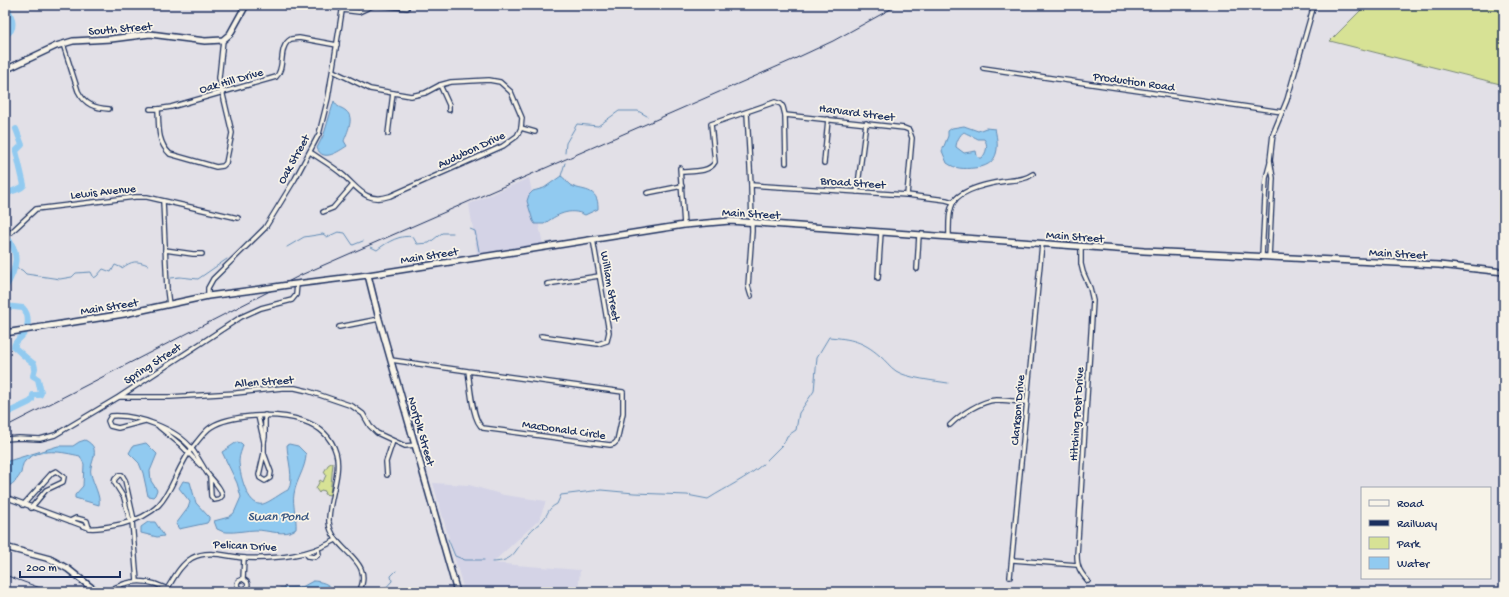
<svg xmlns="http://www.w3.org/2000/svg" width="1509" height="597" font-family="'Gochi Hand',sans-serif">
	<rect width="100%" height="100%" fill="#e2e0e7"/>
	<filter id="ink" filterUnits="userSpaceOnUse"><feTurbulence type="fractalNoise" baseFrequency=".025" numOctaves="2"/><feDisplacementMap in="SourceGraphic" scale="8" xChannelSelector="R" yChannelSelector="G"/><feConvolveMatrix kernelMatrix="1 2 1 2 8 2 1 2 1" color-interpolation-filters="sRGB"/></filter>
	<g filter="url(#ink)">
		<g fill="#d4d3e6">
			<path d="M529,178L543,244L477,254L469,204Z"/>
			<path d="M433,483L469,485L504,495L546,501L539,520L492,563L580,570L578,592H497L481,587H463Z"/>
		</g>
		<g fill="#d7e295" stroke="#79887a">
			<path d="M1366,5H1504V85L1330,41Z"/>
			<path d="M331,463H333L330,495L324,494L325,491L321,490L319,493L316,489L320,480L323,482L326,475L324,472L328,465Z"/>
		</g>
		<g fill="#91caf0" stroke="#628cb6" fill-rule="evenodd">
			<path d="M334,101C338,109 340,106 346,111C355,118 347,132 344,141L347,146C339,151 323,163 317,148L324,134Z"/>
			<path d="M964,126L978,131L986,128L995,129C1000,150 998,166 974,168C964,169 955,169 947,163L942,151L948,136V131L952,128ZM964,132C965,133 977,138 978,139C980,139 982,139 984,139C989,145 986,153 982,158H979L977,156L976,151L964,153L956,147C956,142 960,134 964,132Z"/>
			<path d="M561,176C565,178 566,182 570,185C581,192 599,186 598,209L585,215C570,207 556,215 544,224H535L533,221L527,201L529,195L533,191L544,188Z"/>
			<path d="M85,440C89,442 93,445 94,449C96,458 89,466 91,474C93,483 101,497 99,505L75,498V495L83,486L84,464L80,456C62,452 40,447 25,461C22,464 22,469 21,473C18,479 12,486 5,487V462L58,446H73L79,442Z"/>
			<path d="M237,442L241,443L243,445C242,450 239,455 239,461C239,471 247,508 263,504C270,502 281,493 288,490C295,480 287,457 287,445L289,444L298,446L306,454C306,468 296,480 294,494C292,505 297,517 296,529C285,537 268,530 256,530C246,530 236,533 226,532C222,532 220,530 217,529L214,521L229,517L234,513L241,497L237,483L222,452Z"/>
			<path d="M146,443L157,454L150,471L151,481L157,490L155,495L153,497L148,496L143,473L139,463L129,453L133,446Z"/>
			<path d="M183,481L190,482L196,503L209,517V520L207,523L179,529L176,524L188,508L190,502L179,488Z"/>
			<path d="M148,522H155L164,536L157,537L141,533V527Z"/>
			<path d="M313,581C320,581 330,584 333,590L332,592H275L280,588L302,587Z"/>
		</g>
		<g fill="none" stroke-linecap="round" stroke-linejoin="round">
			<g stroke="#628cb6" stroke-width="1">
				<path d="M565,153L566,143L577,124L598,126L619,111H638L647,116"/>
				<path d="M561,176L565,163"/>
				<path d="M470,229L475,231L479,251"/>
				<path d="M287,247L304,237L323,234L327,237L338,232L345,233L353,245L363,241"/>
				<path d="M371,247L377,250C387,242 401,234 413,237L417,244L429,243L442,233H453"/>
				<path d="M14,268L22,270L26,274L60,279L72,277L76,273L91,272L94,278L97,276L103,269L111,272L115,265L122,268C132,261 136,260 148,265"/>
				<path d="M171,278L180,277L198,279L227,259"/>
				<path d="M767,460L784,443L787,436L796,430L799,413L814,391L817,357L829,337C851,339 863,341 880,356C886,361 890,367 896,371C906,378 936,381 948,383"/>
				<path d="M448,539L455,556L465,560H484"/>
				<path d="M492,562C516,562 515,548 529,533C533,528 538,525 543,520C549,513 547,509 557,504L561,495L601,490L634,493L687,495L708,499C727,487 747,478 763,464"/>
				<path d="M382,592L392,581L391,576L396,571"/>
			</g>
			<g stroke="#91caf0" stroke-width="6">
				<path d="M5,35C17,30 12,18 8,9L9,5"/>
				<path d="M5,196C10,189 20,191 24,185L16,151L22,145L16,129"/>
				<path d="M5,235C21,252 17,269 5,288"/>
				<path d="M5,306L23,308C30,315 29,329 22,336C19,340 15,341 14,347C21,353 27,359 34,364L35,368L33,376L38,379L41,393L40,395H33L32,400L30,402L5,414"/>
			</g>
			<defs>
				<g id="street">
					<path d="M378,5L407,8"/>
					<path d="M342,10L359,12L374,5"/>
					<path d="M63,44L78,91C85,105 95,108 109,109"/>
					<path d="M983,68L1282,112"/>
					<path d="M440,85L449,105V110"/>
					<path d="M150,109H158L171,107L276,77C286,68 277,47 291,39L299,38L337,45"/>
					<path d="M158,109C159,126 157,142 170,154L216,167L223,166L226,163L232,133L219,78L223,40"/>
					<path d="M747,113L751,185L752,231L748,286L751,296"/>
					<path d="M785,115L904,128L909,130L912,138L907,195"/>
					<path d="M521,128L535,132"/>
					<path d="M388,134L393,93"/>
					<path d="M310,152C320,159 333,166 343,175C359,189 366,204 390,196L503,146L517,136L521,128L522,118L511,92L500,82L489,80L451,82L440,85L425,93L411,96L370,89L333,71"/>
					<path d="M824,163L828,119"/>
					<path d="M680,168L684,225"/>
					<path d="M681,172C692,171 709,173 715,162L711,124L775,102L781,104L783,107L785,115L786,163"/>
					<path d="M751,185L907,195L946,200L953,202"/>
					<path d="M857,192L866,123"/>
					<path d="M647,193L682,186"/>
					<path d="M163,201L167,289L169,305"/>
					<path d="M323,212L333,208L353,185"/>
					<path d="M949,237C949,226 948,213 953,203C960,189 992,183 1006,181C1015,180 1025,180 1033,174"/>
					<path d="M5,241L7,236L36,209L135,197H147L238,218"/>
					<path d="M1081,247V264L1083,272L1090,288L1093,301L1077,555C1077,567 1080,572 1088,581"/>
					<path d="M165,250L193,254H202"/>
					<path d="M1262,256L1266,178L1270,163"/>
					<path d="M1269,257L1273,178L1270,160L1273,134L1287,100L1314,5"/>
					<path d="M917,269L919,235"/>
					<path d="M878,278L881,232"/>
					<path d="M547,284L599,276"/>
					<path d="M208,296V288L213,279L265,228L295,179L319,134L328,98L343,5"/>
					<path d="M339,327L379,319"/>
					<path d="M541,336L598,344L607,341L609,332L593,239"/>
					<path d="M391,360L468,371C470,383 472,422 483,428L610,445L614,444L617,441L623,413V392L468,371"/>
					<path d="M120,397H170L236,393L282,388H295L308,391L352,406L363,414L370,426L377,433L405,446L416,445"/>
					<path d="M258,416L264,442V453L271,472L270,478L265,481L260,478L259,475L264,453"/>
					<path d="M145,421L118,428L110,426L108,421L111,416C136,414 177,429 192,449C198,457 202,465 207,473C212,480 222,488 222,496L219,499L214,500L211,496L210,477"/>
					<path d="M950,425C961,414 981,401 996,400C1006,400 1017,402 1027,402"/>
					<path d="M159,427L181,445L200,465"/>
					<path d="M5,439L19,438L40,439L55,435L119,397L241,317L261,308L292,300L296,295L297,284"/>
					<path d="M264,442L265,437V415"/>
					<path d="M387,475L386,462L393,441"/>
					<path d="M5,497L89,528C100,529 111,526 122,524C177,510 166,479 196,443C201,437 205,431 211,427C223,419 240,417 254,416C284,414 326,418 336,453C342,473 328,501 329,522C332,552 376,559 359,592"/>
					<path d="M23,505L52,473L56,471L64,477L63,482L46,490L31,508"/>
					<path d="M70,521L76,518L87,521L89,528"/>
					<path d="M130,521L124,498L114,482L115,479L119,475H122L125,480L134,520"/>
					<path d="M132,521L137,581"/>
					<path d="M306,553L308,556L315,557L319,554L318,549"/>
					<path d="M1013,560L1077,565"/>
					<path d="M1010,577L1042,244"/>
					<path d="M243,579L247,582C249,586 247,589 243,590L238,588L237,584L238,581L243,579L244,558"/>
					<path d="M167,589C174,578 180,565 192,558C209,549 228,557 246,558C278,559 308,556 336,540"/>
					<path d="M108,592C127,578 152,578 171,592"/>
				</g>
				<g id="secondary">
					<path d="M5,70L56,46L73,41L111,39L150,34L205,41L223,40L230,34L246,5"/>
					<path d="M368,275L379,319L457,592"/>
					<path d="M288,285L368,275L684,225L730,221L1144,251L1439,265L1504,272"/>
					<path d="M5,333L124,314L208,296L268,288"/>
					<path d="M5,547L50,559L68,569L97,592"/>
				</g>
			</defs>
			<use href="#street" stroke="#1b2f5e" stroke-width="6"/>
			<use href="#secondary" stroke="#1b2f5e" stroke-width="8"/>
			<use href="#street" stroke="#f7f3e8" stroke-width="3.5"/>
			<use href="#secondary" stroke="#f7f3e8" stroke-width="5"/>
			<g stroke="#1b2f5e" stroke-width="1">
				<path d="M5,427L301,275L790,61L833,41L898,5"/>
				<path d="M5,575L51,592"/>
			</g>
			<defs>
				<path id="secondary-bridge" d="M268,288L288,285"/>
			</defs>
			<use href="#secondary-bridge" stroke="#1b2f5e" stroke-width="8" stroke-linecap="butt"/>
			<use href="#secondary-bridge" stroke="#f7f3e8" stroke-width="5"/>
		</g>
	</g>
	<g text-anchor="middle" stroke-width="3.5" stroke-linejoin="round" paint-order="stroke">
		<g font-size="12" fill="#1b2f5e" stroke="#f7f3e8">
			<text transform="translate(120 28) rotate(-5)" y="4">South Street</text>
			<text transform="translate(231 80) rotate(-16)" y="4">Oak Hill Drive</text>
			<text transform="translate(1134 81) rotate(8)" y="4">Production Road</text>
			<text transform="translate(857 112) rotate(7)" y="4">Harvard Street</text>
			<text transform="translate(471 149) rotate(-25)" y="4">Audubon Drive</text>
			<text transform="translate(293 159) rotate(-61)" y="4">Oak Street</text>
			<text transform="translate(853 182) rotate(4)" y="4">Broad Street</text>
			<text transform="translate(103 191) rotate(-6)" y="4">Lewis Avenue</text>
			<text transform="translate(751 213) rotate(3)" y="4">Main Street</text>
			<text transform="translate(1075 236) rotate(4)" y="4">Main Street</text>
			<text transform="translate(1398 253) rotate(3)" y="4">Main Street</text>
			<text transform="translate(429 255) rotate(-9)" y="4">Main Street</text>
			<text transform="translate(611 286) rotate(80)" y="4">William Street</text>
			<text transform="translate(109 306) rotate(-9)" y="4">Main Street</text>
			<text transform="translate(152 363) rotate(-33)" y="4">Spring Street</text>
			<text transform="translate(264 381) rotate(-4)" y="4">Allen Street</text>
			<text transform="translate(1017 410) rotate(-85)" y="4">Clarkson Drive</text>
			<text transform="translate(1076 414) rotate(-86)" y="4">Hitching Post Drive</text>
			<text transform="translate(564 429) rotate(8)" y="4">MacDonald Circle</text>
			<text transform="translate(422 431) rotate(74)" y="4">Norfolk Street</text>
			<text transform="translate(245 545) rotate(3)" y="4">Pelican Drive</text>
		</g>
		<g font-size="13" font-style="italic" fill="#385682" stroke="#f7f3e8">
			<text x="278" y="520">Swan Pond</text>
		</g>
	</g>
	<rect width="1509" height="597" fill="none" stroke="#f7f3e8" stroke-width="20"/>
	<rect x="10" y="10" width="1489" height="577" fill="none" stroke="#1b2f5e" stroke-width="1.5" filter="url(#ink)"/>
	<rect x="1361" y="487" width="130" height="92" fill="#f7f3e8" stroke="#9fa5b1"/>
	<rect x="1369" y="500" width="20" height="6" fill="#f7f3e8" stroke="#9fa5b1"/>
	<text x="1397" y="507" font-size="12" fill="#1b2f5e">Road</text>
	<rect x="1369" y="520" width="20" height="6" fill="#1b2f5e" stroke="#9fa5b1"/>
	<text x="1397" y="527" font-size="12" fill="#1b2f5e">Railway</text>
	<rect x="1369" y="537" width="20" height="12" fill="#d7e295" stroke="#9fa5b1"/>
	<text x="1397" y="547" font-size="12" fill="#1b2f5e">Park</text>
	<rect x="1369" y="557" width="20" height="12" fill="#91caf0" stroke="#9fa5b1"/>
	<text x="1397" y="567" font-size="12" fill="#1b2f5e">Water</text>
	<path d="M20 571v6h100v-6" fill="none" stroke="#1b2f5e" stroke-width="2"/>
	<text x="26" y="571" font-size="12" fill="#1b2f5e" stroke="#f7f3e8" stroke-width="3" paint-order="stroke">200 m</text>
</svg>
